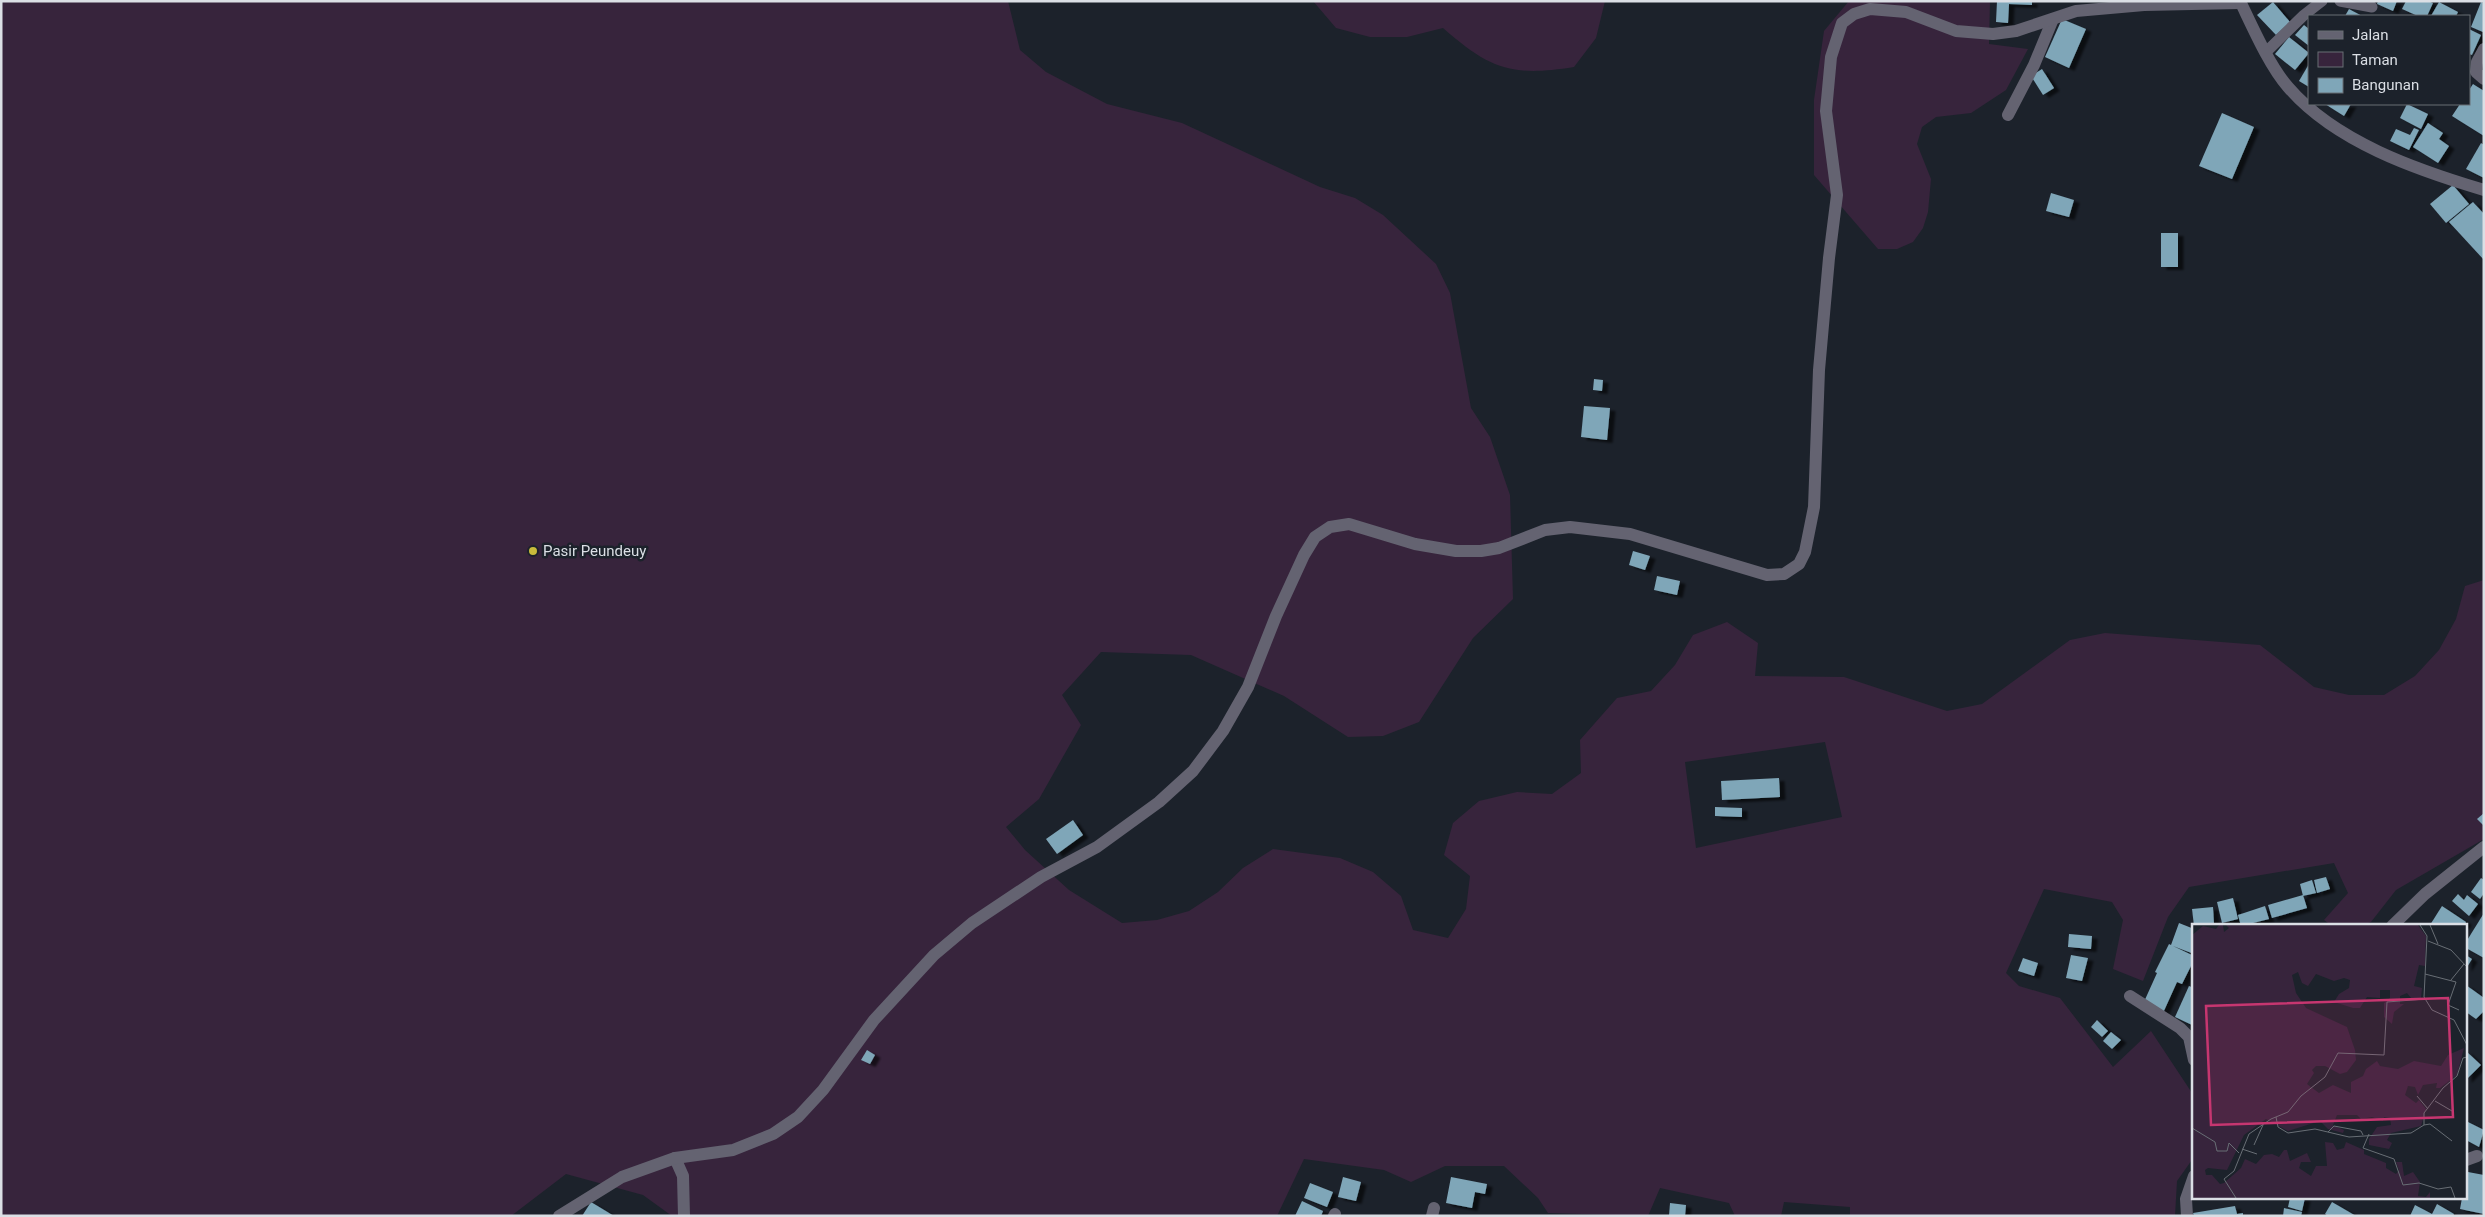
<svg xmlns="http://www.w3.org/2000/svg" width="2485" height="1217" font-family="Roboto,sans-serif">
	<defs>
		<filter id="shadow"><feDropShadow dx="5.5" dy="3" stdDeviation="1" flood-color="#0009"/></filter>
	</defs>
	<rect width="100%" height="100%" fill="#1c222b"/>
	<g fill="#37243c" fill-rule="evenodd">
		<path d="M1,1H1008L1020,50L1046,72L1107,104L1182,123L1320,187L1355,198L1383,215L1436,264L1450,293L1471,408L1490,437L1510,495L1513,599L1473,638L1419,722L1383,736L1348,737L1284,696L1191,655L1101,652L1062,695L1081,725L1039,799L1006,827L1025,850L1069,890L1122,923L1157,920L1189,911L1218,892L1243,868L1273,849L1340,858L1373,872L1401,896L1413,930L1448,938L1466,909L1470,876L1444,855L1453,823L1479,801L1517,792L1552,794L1581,773L1580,740L1617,698L1651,691L1675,665L1693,635L1727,622L1758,643L1755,676L1844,677L1947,711L1982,704L2070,640L2105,633L2260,645L2314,687L2349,695H2384L2415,676L2439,650L2456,619L2465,586L2484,580V839L2396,890L2371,922L2361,926H2332L2324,920L2348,893L2334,863L2189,887L2168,917L2143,981L2113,969L2123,920L2112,902L2044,889L2006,973L2019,986L2060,998L2113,1067L2151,1031L2194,1096V1157L2177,1181L2175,1216H1850V1207L1784,1202L1781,1216H1735L1729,1203L1660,1188L1648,1216L1548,1213L1538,1198L1504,1166H1445L1411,1182L1384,1170L1304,1159L1277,1216H672L643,1195L566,1174L511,1216H1ZM1825,742L1842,817L1696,848L1685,762Z"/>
		<path d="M1313,1H1605L1596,38L1574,67C1511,77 1490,69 1443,28L1407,37H1370L1336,28Z"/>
		<path d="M1849,1H1990L1989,44L2028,49L2006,90L1971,113L1936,117L1922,127L1917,144L1931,179L1928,212L1923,228L1913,242L1897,249H1878L1814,175V100L1824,31Z"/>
	</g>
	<g fill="#7fa6b8" filter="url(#shadow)">
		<path d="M1997,1H2032V5L2009,4L2008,23L1996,22Z"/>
		<path d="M2378,1H2397L2393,11L2377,4Z"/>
		<path d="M2406,1H2428L2433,3L2427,16H2418L2402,9Z"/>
		<path d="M2273,2L2290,22L2276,35L2257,15Z"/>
		<path d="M2439,2L2458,12L2456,16H2431Z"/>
		<path d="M2481,2L2484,3L2483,32L2471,27Z"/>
		<path d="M2349,9L2362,16H2345Z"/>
		<path d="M2062,19L2086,29L2069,68L2045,57Z"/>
		<path d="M2304,25L2309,29V46L2295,35Z"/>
		<path d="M2469,29L2481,35L2472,55L2469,54Z"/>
		<path d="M2289,37L2309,53L2295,70L2275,54Z"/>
		<path d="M2309,64V87L2299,81Z"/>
		<path d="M2042,69L2054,88L2043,95L2031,76Z"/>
		<path d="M2473,84L2484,91V136L2452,116L2460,104H2469V90Z"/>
		<path d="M2325,104H2351L2344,116Z"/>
		<path d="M2407,104L2428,114L2421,129L2400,118Z"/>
		<path d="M2222,113L2254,127L2232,179L2199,166Z"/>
		<path d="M2428,123L2443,133L2439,139L2449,146L2438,163L2413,147Z"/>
		<path d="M2414,128L2419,130L2409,150L2390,141L2396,129L2410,135Z"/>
		<path d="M2481,143L2484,145V178L2466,169Z"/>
		<path d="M2453,185L2469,204L2446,223L2430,204Z"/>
		<path d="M2051,193L2074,200L2069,217L2046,211Z"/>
		<path d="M2473,202L2484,214V260L2449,222Z"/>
		<rect x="2161" y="233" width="17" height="34"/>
		<path d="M1594,379L1603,380L1602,391L1593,390Z"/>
		<path d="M1584,406L1610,408L1607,440L1581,437Z"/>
		<path d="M1633,551L1650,556L1645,570L1629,565Z"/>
		<path d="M1657,576L1680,581L1677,595L1654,590Z"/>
		<path d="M1779,778L1780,797L1722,800L1721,781Z"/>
		<path d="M1715,807L1742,808V817L1715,816Z"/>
		<path d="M2484,813V824L2483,825L2477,819Z"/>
		<path d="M1073,820L1083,835L1057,854L1046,839Z"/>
		<path d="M2326,877L2330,889L2317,893L2314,880Z"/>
		<path d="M2481,878L2484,880V893L2480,899L2471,892Z"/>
		<path d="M2312,880L2316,893L2303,896L2300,884Z"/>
		<path d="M2458,894L2464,900L2467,895L2478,904L2469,916L2452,901Z"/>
		<path d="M2303,895L2307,908L2272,918L2268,905Z"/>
		<path d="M2233,898L2238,919L2222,923L2217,902Z"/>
		<path d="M2265,906L2269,919L2241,926L2238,915Z"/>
		<path d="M2442,906L2466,922L2464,926L2430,925Z"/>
		<path d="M2213,907L2214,924L2194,926L2192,909Z"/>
		<path d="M2484,913V958L2466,948V942Z"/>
		<path d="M2179,923L2194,929V954L2173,946L2194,956V960L2182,984L2177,982L2163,1013L2143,1004L2157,973L2155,972L2169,944L2171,945Z"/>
		<path d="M2069,934L2092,936L2091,949L2068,947Z"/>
		<path d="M2071,955L2088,958L2082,981L2066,978Z"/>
		<path d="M2466,955L2472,959L2466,969Z"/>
		<path d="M2023,958L2038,963L2034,976L2018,971Z"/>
		<path d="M2466,985L2484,998V1011L2476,1019L2466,1012Z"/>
		<path d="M2189,986L2194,988L2192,1025L2175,1017Z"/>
		<path d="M2097,1020L2108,1031L2102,1037L2091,1027Z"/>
		<path d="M2111,1032L2121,1040L2112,1049L2103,1041Z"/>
		<path d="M867,1050L875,1055L870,1064L861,1060Z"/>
		<path d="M2466,1051L2481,1065L2466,1080Z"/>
		<path d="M2466,1121L2484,1130L2479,1147L2466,1140Z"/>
		<path d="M2468,1172L2484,1175V1214L2460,1209L2462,1198H2466Z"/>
		<path d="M1343,1177L1361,1182L1356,1201L1338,1197Z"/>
		<path d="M1451,1177L1487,1184L1485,1194L1475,1192L1472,1208L1446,1203Z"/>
		<path d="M1310,1183L1333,1192L1327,1207L1304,1198Z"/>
		<path d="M2290,1198H2305L2302,1211L2288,1207Z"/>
		<path d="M1302,1201L1323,1211L1321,1216H1295Z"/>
		<path d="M591,1202L614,1216H582Z"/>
		<path d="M2332,1202L2356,1216H2328L2325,1214Z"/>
		<path d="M1670,1203L1686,1205L1685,1216H1669Z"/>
		<path d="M2437,1204L2454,1214L2453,1216H2410L2415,1205L2432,1214Z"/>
		<path d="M2235,1206L2237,1214L2243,1213V1216H2194L2193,1213Z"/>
		<path d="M2284,1208L2302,1212L2301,1216H2283Z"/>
	</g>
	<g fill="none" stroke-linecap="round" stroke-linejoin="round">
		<g stroke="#646371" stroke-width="11">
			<path d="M2340,1L2372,7"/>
			<path d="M2266,52L2304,15L2322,1"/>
		</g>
		<g stroke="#646371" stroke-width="12">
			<path d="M2484,49L2477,62L2476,72L2484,79"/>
			<path d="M2008,115L2034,65L2053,19"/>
			<path d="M2392,926L2425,894L2484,847"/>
			<path d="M2130,996L2180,1028L2189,1037L2194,1060"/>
			<path d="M675,1158L683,1176L684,1216"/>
			<path d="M2466,1160L2477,1156"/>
			<path d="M559,1216L622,1177L675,1158L733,1150L773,1134L798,1117L823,1090L874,1020L934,955L972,923L1041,877L1097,847L1159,802L1193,771L1223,731L1248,687L1276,616L1304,555L1315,537L1330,527L1349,524L1415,544L1456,551H1481L1499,548L1545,530L1570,527L1630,534L1767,575L1784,574L1799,564L1805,552L1814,507L1819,370L1829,258L1837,195L1826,111L1831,57L1842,23L1854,14L1870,9L1906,12L1956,31L1993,34L2016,31L2076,11L2144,5L2240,3"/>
			<path d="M1334,1216L1335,1214"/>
			<path d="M1432,1216L1434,1208"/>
			<path d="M2187,1216L2186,1199L2194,1176"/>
		</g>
		<path stroke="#646371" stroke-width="12" d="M2240,1C2253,28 2269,65 2288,87C2335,142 2417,170 2484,190"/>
	</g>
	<circle fill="#c8bb3b" stroke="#1c222b" stroke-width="2" cx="533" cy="551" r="5"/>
	<g text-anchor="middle" stroke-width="5" stroke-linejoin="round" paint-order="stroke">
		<g font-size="15" fill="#dbdfe5" stroke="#1c222b" text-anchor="start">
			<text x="543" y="556">Pasir Peundeuy</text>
		</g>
	</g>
	<g transform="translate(2192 924)">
		<rect width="275" height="275" fill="#1c222b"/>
		<path d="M27,1H31L32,8L37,4L34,1H226L234,12L233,42L227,41L222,62L230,64L229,74H219L215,69L208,72V80H212L202,88L200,100L192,93V79L198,74V66H188V74L175,73L168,84H161L142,78L147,70L157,64L158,56L152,54L142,57L124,50L116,62L110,59L106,48L100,51L104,69L114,84L155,103L163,126L164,136L155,148L148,150L133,142H124L120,146L122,149L115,160L127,169L141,161L159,169V158L171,152L174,145L185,137L188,142L206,145L222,137L249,142L256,131L272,124L265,151L248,164H244L245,159L231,161L226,171L223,163L216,162L213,171L224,179L227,176L234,185L229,202L199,209L195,216L200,219L197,225L177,221V215L185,203L199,201L198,194L192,193L191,197L180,193L169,195L165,191H145L141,201L152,206L151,209L136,205L128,197L96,207L74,195L52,211L35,246L16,244L13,246L14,251H20L28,260L32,259L49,244L53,235L64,240L72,231L80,230L87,233L92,226H95L98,237L115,229L119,238H109L107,244L119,252L124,242H135L133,218L141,219L145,226L152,224L154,218L172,226V230L194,239V244L204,250L207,246L204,238H210L212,252L221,248L228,258L226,272L234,273L238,268V274H0V11L11,2L24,5Z" fill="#37243c"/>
		<path fill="none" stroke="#686e75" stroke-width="1" d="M228,1L235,12L232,73L240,86L262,96L275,121M238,1L246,20M236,17L259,26L275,43M233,50L264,58L256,81L267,86M259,56L272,40M225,172L236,185M243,177L260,187M84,193L86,203L96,209L123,205L157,213L219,209L232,201V189L251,164L265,152L271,134L275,133M232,201L238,200L260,217M0,204L23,218L25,227H35L37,219L47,229M136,208L142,202L169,207L171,211M177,210L171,224L202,235L211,261L227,259L246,265L259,263L263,274M62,221L71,201M50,225L65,230M44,274L32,255L42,247L57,210L79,195L96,188L109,172L133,153L146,129L192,131L195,78L233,75"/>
		<path fill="#c63670" fill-opacity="0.15" stroke="#c63670" stroke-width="2.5" d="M256,74L261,193L19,201L14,82Z"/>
		<rect width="275" height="275" fill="none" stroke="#dbdfe5" stroke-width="2.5"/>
	</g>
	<rect width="2485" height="1217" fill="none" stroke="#dbdfe5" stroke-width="5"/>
	<rect x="2308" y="15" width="162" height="90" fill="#1c222b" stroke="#686e75"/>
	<rect x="2318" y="31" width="25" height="8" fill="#646371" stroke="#686e75"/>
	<text x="2352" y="40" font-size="15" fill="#dbdfe5">Jalan</text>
	<rect x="2318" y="52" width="25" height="15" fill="#37243c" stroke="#686e75"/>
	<text x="2352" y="65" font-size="15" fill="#dbdfe5">Taman</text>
	<rect x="2318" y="78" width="25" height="15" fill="#7fa6b8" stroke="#686e75"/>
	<text x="2352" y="90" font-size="15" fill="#dbdfe5">Bangunan</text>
</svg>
